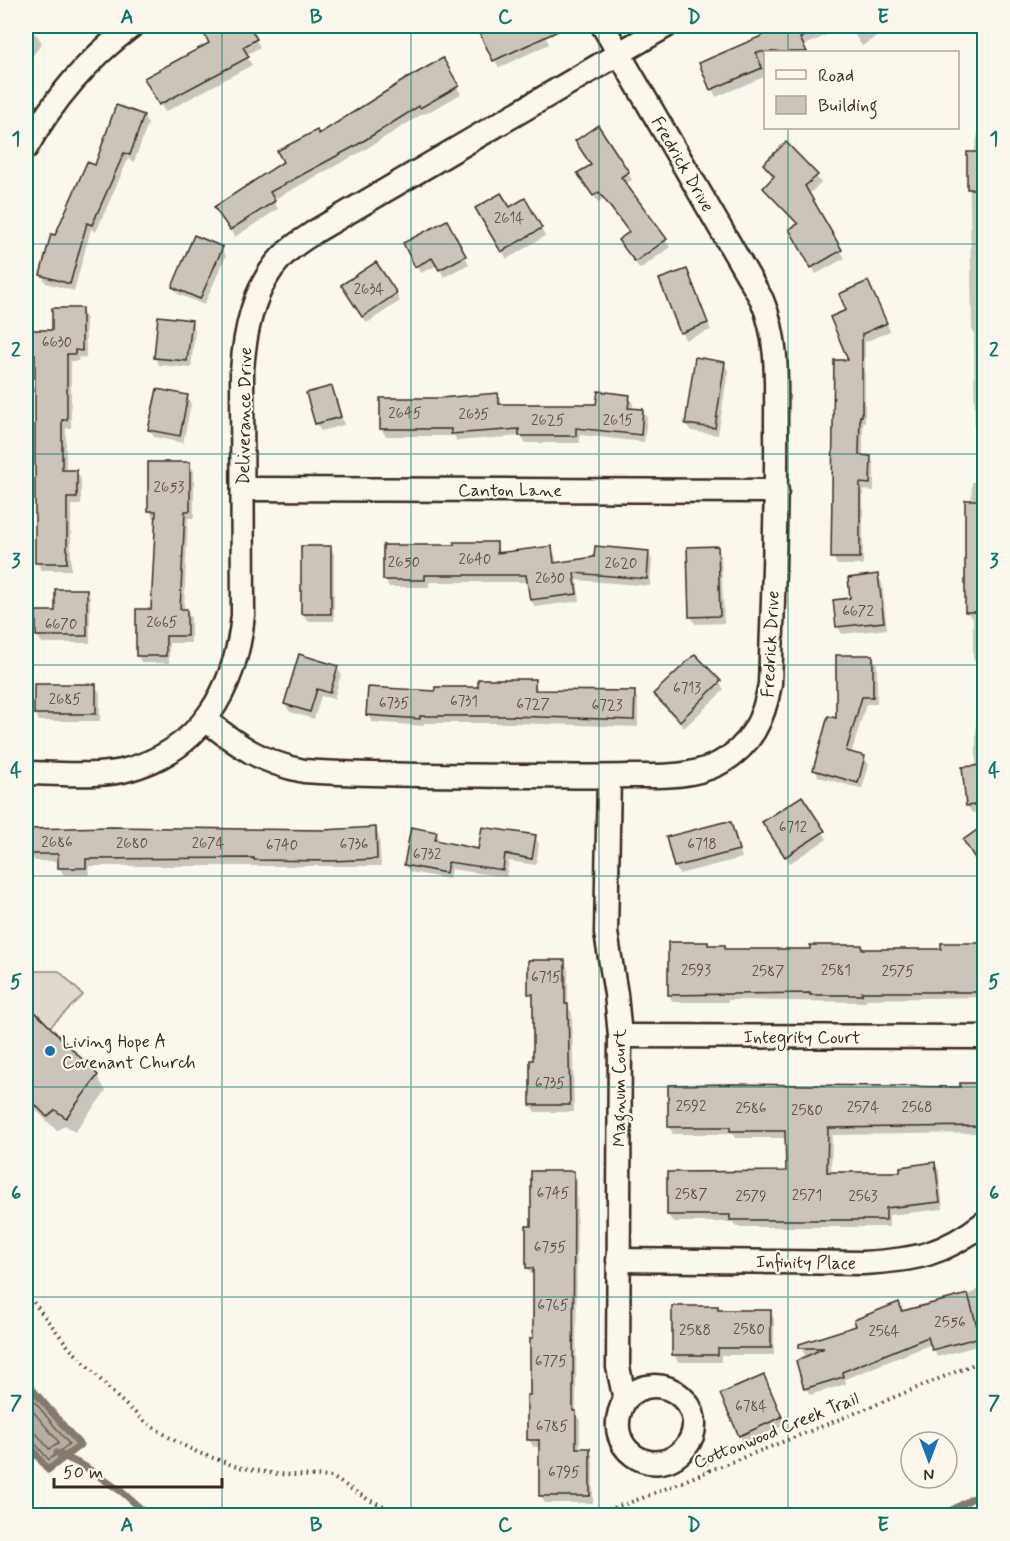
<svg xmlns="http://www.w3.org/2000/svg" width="1010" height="1541" font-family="Mynerve,sans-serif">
	<rect width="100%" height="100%" fill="#fbf7ec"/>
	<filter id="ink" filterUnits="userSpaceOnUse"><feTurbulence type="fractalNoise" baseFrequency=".0167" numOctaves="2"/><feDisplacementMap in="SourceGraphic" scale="12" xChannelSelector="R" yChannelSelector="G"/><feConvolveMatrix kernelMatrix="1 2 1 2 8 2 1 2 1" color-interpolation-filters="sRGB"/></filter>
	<g filter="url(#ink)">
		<path fill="#dfd9ce" stroke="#8d8276" stroke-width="1.5" d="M26,971H59L83,995L50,1027L26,1003Z"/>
		<path fill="#b6aea2" stroke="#85796d" stroke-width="1.5" d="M26,1382L80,1445L48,1470L26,1441Z"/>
		<g fill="#0003">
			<path d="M218,26H248L260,47L246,55L252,65L165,112L146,79L212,43L205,33Z"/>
			<path d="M294,26H307L304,31Z"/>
			<path d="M502,26H540L549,44L499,68L482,35Z"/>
			<path d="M769,26H846L803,46L807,52H766V76L716,97L701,64L766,36L762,29Z"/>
			<path d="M849,26H893L862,46Z"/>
			<path d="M26,27L37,35L42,43L26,65Z"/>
			<path d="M442,60L461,94L425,114L424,113L361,152L273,200L278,209L235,237L221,215L319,136Z"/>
			<path d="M984,104V811L972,813L967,805L976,768V664L973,658V619L967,612L972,482H975L974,333L972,329L969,153H974Z"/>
			<path d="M143,116L148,124L134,162L128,159L96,232L91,229L74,291L46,283L41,275L56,236L96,167Z"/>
			<path d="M765,164L816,176L821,183L808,195L845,258L816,274L791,230L798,226L769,195L765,188L775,178Z"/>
			<path d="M592,166L627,172L632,180L624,184L670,247L640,269L624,248L630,233L604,198L598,202L584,181Z"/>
			<path d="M524,200L545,236L507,259L477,209H509Z"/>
			<path d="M451,230L469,264L444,277L438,265L421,273L416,266Z"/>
			<path d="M221,248L226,256L204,305L178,294L174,287Z"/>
			<path d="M690,278L711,330L685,340L661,280Z"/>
			<path d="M872,290L890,331L865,342V423H863V457H870L874,465V491L863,490V565H837L833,557L851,361L848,311Z"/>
			<path d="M347,293L396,294L400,301L367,323Z"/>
			<path d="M81,310L86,317V358L79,357L78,361H71V428H66V471H76L81,479V505H71V570H41L37,562V360L33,353L53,332Z"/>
			<path d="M191,321L195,329L191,368L159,365L155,358Z"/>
			<path d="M724,363L728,371L718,435L691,431L686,424Z"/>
			<path d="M331,387L336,395L344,425L321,431L316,424L308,394Z"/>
			<path d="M497,394L501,406H598L629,396L633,404L632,410L643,411L647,418L644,442L580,435V443H525L521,436L457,441L454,436H386L381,429L440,399Z"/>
			<path d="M187,397L191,404L183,443L154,437L150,430Z"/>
			<path d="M189,464L194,471V518H188L184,611H186L191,618V643H169V663H142L137,655L153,611L157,518H154L150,511Z"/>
			<path d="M496,544L500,554L551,547L555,555L557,564L648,552L652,560L650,586L577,580L580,601L535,607L531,600L529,582H429V587H389L385,579L455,546Z"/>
			<path d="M330,547L334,554V621H307L303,613Z"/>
			<path d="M717,547L721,555L724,623L695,624L691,616Z"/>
			<path d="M878,576L882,583L887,629L842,634L838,627L852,600Z"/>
			<path d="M86,591L90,598V643H42L37,636L57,612Z"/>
			<path d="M695,656L720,682L724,690L684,728L659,702L655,695Z"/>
			<path d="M872,656L877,664V704H866L851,754L864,757L869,765L862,789L819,777L815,770L837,720Z"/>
			<path d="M337,667L341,674L334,699L321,696L314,719L290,712L285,704Z"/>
			<path d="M534,681L538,691L634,693L638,700V727L514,723H424L423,726L372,722L368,715L480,688Z"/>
			<path d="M95,686L100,693V721H39L35,713Z"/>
			<path d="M730,824L735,831L742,858L679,874L675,867Z"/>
			<path d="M984,827V870L965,841Z"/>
			<path d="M375,828L379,836L381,866H89V875H64L59,867V861H35L30,854V830L242,829L243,831H323Z"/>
			<path d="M769,830L823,832L827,839L790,863Z"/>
			<path d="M436,833L440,842L479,851L535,836L539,844L536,865L509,861L506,877L451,869L449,879L410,872L405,865Z"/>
			<path d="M942,945H984V997L866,999V1002L728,1000V1002H673L669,995L708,946H724L726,951H812L861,946L864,951H942Z"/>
			<path d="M564,962L568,969V1007L572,1013L574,1112H535L531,1105L534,1062V1001L530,993Z"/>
			<path d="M26,1005L97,1076L106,1091L75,1132L65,1125L57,1131L26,1100Z"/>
			<path d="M962,1084H984V1133L832,1135L831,1174H902L934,1164L939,1171L943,1209L889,1215V1227H736L733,1222H673L668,1215V1174L788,1173L787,1138H735L733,1134H673L669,1127L962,1089Z"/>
			<path d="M573,1173L577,1180L576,1414L580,1420V1450H589L593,1457V1503H545L541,1496V1447H533L529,1439L534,1339V1275H532L527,1268L533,1227Z"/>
			<path d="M984,1284V1344L937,1357L932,1344L845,1379L846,1384L810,1395L806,1388L811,1355H805L801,1348L858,1327L898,1304L903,1312L971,1294Z"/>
			<path d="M717,1307L719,1311H770L774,1319V1355H721V1362H678L674,1354Z"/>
			<path d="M767,1384L785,1425L744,1443L740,1435Z"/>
		</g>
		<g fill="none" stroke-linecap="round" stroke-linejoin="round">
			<g stroke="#6c5f53" stroke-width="1.5">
				<path d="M26,1391L69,1444L49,1460L32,1440L26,1438"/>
				<path d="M26,1403L58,1441V1444L49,1449L36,1433L26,1430"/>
			</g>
			<g stroke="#85796d" stroke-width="7">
				<path d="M26,1382L80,1445L48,1470L26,1441"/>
				<path d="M57,1453L84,1466L122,1492L149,1516"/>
				<path d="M941,1516L984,1492"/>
			</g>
		</g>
		<g fill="#ccc4b9" stroke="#3b2a1e" stroke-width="1.5">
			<path d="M215,26H249L257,39L243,47L249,57L159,105L144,78L209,43L203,32Z"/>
			<path d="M498,26H569L493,61L480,34Z"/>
			<path d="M759,26H827L800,38L807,52H756L762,68L710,90L699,63L764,35Z"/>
			<path d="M443,58L459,86L420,108L419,106L357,145L270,192L275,201L230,230L214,207L283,162L277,151L317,130L319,134L404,80Z"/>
			<path d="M116,105L144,115L130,155L124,153L92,225L87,223L70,284L40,275L51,234L55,235L87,162L95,165Z"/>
			<path d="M598,125L629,172L621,177L667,239L635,262L618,240L629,232L599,192L593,196L577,173L591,165L575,141Z"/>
			<path d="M786,142L818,175L805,186L842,250L811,268L789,229L798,224L763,188L774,176L763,164Z"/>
			<rect x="967" y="152" width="17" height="37"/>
			<path d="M501,193L510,207L525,198L542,228L501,252L475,208Z"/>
			<path d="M447,220L466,256L439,270L432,258L415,267L403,243Z"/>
			<path d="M194,235L223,247L200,299L172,287Z"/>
			<path d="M376,262L397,293L362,317L341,285Z"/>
			<path d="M687,269L708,323L680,333L659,279Z"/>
			<path d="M868,281L887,323L862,334V416H860L859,455L871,456L870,484L860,483V558H831L834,360H848L830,317L846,310L839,294Z"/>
			<path d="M52,308H82V351L75,350V354H67V420H62V470H77V498H67V563H35V354H31V330H52Z"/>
			<path d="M158,316L192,320L187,361L154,358Z"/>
			<path d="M695,357L725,362L715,428L685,424Z"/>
			<path d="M332,386L341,417L315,424L306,393Z"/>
			<path d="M157,389L188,395L180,436L148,430Z"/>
			<path d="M598,391L630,395L628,408L643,409L641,435L576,428V436H519V429L451,434V429H380V398H440L498,393L499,404H596Z"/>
			<path d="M148,462H190V511H185L180,609H187V636H166V656H136V609H151L156,511H148Z"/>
			<rect x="965" y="500" width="19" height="112"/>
			<path d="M454,542H497V553L552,546L554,563L594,557L595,546L649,551L647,579L574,573L577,594L530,600L526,575H425V580H383V545H454Z"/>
			<rect x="301" y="546" width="30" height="68"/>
			<path d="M718,546L720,616L689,617L687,547Z"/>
			<path d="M878,574L884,622L836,627L833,600L850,598L848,578Z"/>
			<path d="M55,589H87V636H36V611H55Z"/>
			<path d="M299,654L338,666L330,693L317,689L310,712L284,704Z"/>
			<path d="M695,654L721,681L680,721L653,694Z"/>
			<path d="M836,655H873V697H862L846,751L865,756L858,783L813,770L828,716L836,718Z"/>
			<path d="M478,679H535V690L635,691L634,720L509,716H420V719L366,715L368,687L435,691V687H478Z"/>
			<rect x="34" y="684" width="62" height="30"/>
			<path d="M984,765V804L966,806L962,767Z"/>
			<path d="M802,796L825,831L785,857L762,822Z"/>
			<path d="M724,822H731L739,850L674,867L666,837Z"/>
			<path d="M984,825V872L963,840Z"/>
			<path d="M110,827L323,830L376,827L377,859L332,861L254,860V858L86,859V868H58V854H29V829Z"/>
			<path d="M411,827L437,832L435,840L478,849L482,827L536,835L532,859L505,854L503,870L448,862L446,873L404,865Z"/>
			<path d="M668,942H708V945H725V949H810V945H862V949H941V943H981V992H862V995H810V993L668,995Z"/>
			<path d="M528,960H565V1004H568L570,1105H530V1060H533V994H528Z"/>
			<path d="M26,1003L98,1075L66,1118L55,1110L47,1117L26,1095Z"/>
			<path d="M960,1083H984V1126L828,1128L827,1172H900V1167L935,1162L940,1202L886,1208V1220H730V1215H667V1172L786,1171L785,1131H730V1127H668V1085L730,1084L960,1087Z"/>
			<path d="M531,1171H574L573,1411H576V1448H590V1496H539V1440H527V1395H530V1338H533V1268H526V1226H531Z"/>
			<path d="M968,1294L980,1337L932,1350L928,1337L842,1372L843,1377L804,1389L796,1361L824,1348H799V1344L856,1326L854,1320L899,1302L902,1311Z"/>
			<path d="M672,1306H718V1310H771V1348H718V1355H672Z"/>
			<path d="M764,1375L782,1417L739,1436L720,1394Z"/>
		</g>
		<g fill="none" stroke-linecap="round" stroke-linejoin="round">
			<defs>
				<g id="minor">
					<path d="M26,148C53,100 88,59 132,26"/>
					<path d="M243,489L777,491"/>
					<path d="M206,720C238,746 263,763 304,771C378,776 453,775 528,776C561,776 595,777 628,776C659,776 689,778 718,764C751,747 764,719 770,684C773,598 777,512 776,426C776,383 779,340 762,300L603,26"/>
					<path d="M26,773C57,773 92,777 122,771C200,753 236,689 243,615L242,371C245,327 256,275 293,247C300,241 309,236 316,231L666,26"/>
					<path d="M609,777L606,933L616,994L620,1036L618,1367L625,1400C660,1362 716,1410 685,1448C654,1484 598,1447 625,1400"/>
					<path d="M620,1036L984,1037"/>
					<path d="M618,1260L863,1263C915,1260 943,1255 984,1223"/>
				</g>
			</defs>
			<use href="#minor" stroke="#3b2a1e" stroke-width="27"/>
			<g stroke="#3b2a1e" stroke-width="4" stroke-dasharray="1.5 4.5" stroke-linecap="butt">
				<path d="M26,1293L68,1346L119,1399L148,1424L177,1442L199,1453L238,1467L277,1474L332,1477L369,1500L394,1510L421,1516"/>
				<path d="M704,1458L709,1471"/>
				<path d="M573,1516C623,1510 670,1486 716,1468C806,1433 896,1397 984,1360"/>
			</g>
			<use href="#minor" stroke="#fbf7ec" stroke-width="22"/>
		</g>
	</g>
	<path fill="none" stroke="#0f766e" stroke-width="1.5" stroke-opacity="0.55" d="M222,26V1516M411,26V1516M599,26V1516M788,26V52M788,128V1516M26,244H984M26,454H984M26,665H984M26,876H984M26,1087H984M26,1297H984"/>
	<circle fill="#1f6fb2" stroke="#fbf7ec" stroke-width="2" cx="50" cy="1051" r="6"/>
	<g text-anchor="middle" stroke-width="4.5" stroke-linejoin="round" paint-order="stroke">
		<g font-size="15" fill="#5f5045">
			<text x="509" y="223">2614</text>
			<text x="369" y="294">2634</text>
			<text x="57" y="347">6630</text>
			<text x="405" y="418">2645</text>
			<text x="474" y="419">2635</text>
			<text x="548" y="425">2625</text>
			<text x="618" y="425">2615</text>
			<text x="169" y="492">2653</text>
			<text x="475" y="564">2640</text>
			<text x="404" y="567">2650</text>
			<text x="621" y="568">2620</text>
			<text x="550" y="583">2630</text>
			<text x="858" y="616">6672</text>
			<text x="162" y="627">2665</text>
			<text x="61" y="629">6670</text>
			<text x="687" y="693">6713</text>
			<text x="65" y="704">2685</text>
			<text x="464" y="706">6731</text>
			<text x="394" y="708">6735</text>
			<text x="533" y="709">6727</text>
			<text x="607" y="710">6723</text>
			<text x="793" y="832">6712</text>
			<text x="57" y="847">2686</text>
			<text x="132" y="848">2680</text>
			<text x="208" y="848">2674</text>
			<text x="354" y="849">6736</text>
			<text x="702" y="849">6718</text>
			<text x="282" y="850">6740</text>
			<text x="427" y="859">6732</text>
			<text x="696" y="975">2593</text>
			<text x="836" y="975">2581</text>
			<text x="768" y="976">2587</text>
			<text x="898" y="976">2575</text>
			<text x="546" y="982">6715</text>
			<text x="550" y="1088">6735</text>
			<text x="691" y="1111">2592</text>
			<text x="863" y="1112">2574</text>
			<text x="917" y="1112">2568</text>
			<text x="751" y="1113">2586</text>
			<text x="807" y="1115">2580</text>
			<text x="553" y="1198">6745</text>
			<text x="691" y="1199">2587</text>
			<text x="807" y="1200">2571</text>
			<text x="751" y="1201">2579</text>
			<text x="863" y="1201">2563</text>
			<text x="550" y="1252">6755</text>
			<text x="553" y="1310">6765</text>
			<text x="950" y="1327">2556</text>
			<text x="749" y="1334">2580</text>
			<text x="695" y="1335">2588</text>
			<text x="884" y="1336">2564</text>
			<text x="551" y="1366">6775</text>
			<text x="751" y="1411">6784</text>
			<text x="552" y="1431">6785</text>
			<text x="564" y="1477">6795</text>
		</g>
		<g font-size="18" fill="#3b2a1e" stroke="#fbf7ec">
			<text transform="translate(683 164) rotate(60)" y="6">Fredrick Drive</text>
			<text transform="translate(244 416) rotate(-89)" y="6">Deliverance Drive</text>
			<text x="510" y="496">Canton Lane</text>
			<text transform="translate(770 644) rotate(-87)" y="6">Fredrick Drive</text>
			<text x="802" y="1043">Integrity Court</text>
			<text transform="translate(619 1088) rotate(-90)" y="6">Magnum Court</text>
			<text transform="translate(806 1262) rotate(1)" y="6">Infinity Place</text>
			<text transform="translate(776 1430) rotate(-22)" y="6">Cottonwood Creek Trail</text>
		</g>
		<g font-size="18" fill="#3b2a1e" stroke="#fbf7ec" text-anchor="start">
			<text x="62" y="1047">Living Hope A<tspan x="62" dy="21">Covenant Church</tspan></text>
		</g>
	</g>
	<rect width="1010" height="1541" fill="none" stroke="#fbf7ec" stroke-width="66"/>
	<rect x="764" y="51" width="195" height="78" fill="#fbf7ec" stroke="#aea59a" stroke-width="1.5"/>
	<rect x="776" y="70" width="30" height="9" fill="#fbf7ec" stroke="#aea59a" stroke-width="1.5"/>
	<text x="818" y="81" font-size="18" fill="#3b2a1e">Road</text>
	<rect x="776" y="96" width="30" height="18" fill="#ccc4b9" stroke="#aea59a" stroke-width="1.5"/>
	<text x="818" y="111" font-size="18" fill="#3b2a1e">Building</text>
	<g transform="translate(929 1460) rotate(180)"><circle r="28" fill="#fbf7ec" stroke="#aea59a" stroke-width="1.5"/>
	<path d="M0-4.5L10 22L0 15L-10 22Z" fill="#1f6fb2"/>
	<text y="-9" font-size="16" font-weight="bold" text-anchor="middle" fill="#3b2a1e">N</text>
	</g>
	<path d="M54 1478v9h168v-9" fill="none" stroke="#3b2a1e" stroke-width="3"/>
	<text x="63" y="1478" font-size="18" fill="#3b2a1e" stroke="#fbf7ec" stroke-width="4.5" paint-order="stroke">50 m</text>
	<rect x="33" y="33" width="944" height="1475" fill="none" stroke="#0f766e" stroke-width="2"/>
	<g font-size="20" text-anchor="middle" font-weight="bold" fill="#0f766e">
		<text x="127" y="23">A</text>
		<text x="316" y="23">B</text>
		<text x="505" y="23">C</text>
		<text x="694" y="23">D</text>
		<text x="883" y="23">E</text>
		<text x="16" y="145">1</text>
		<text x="994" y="145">1</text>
		<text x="16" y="356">2</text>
		<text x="994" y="356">2</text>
		<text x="16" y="567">3</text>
		<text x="994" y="567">3</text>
		<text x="16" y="777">4</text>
		<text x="994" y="777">4</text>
		<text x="16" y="988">5</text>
		<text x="994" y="988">5</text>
		<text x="16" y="1199">6</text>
		<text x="994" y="1199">6</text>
		<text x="16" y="1409">7</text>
		<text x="994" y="1409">7</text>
		<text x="127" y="1531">A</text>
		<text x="316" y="1531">B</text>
		<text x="505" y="1531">C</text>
		<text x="694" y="1531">D</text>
		<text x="883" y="1531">E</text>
	</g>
</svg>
